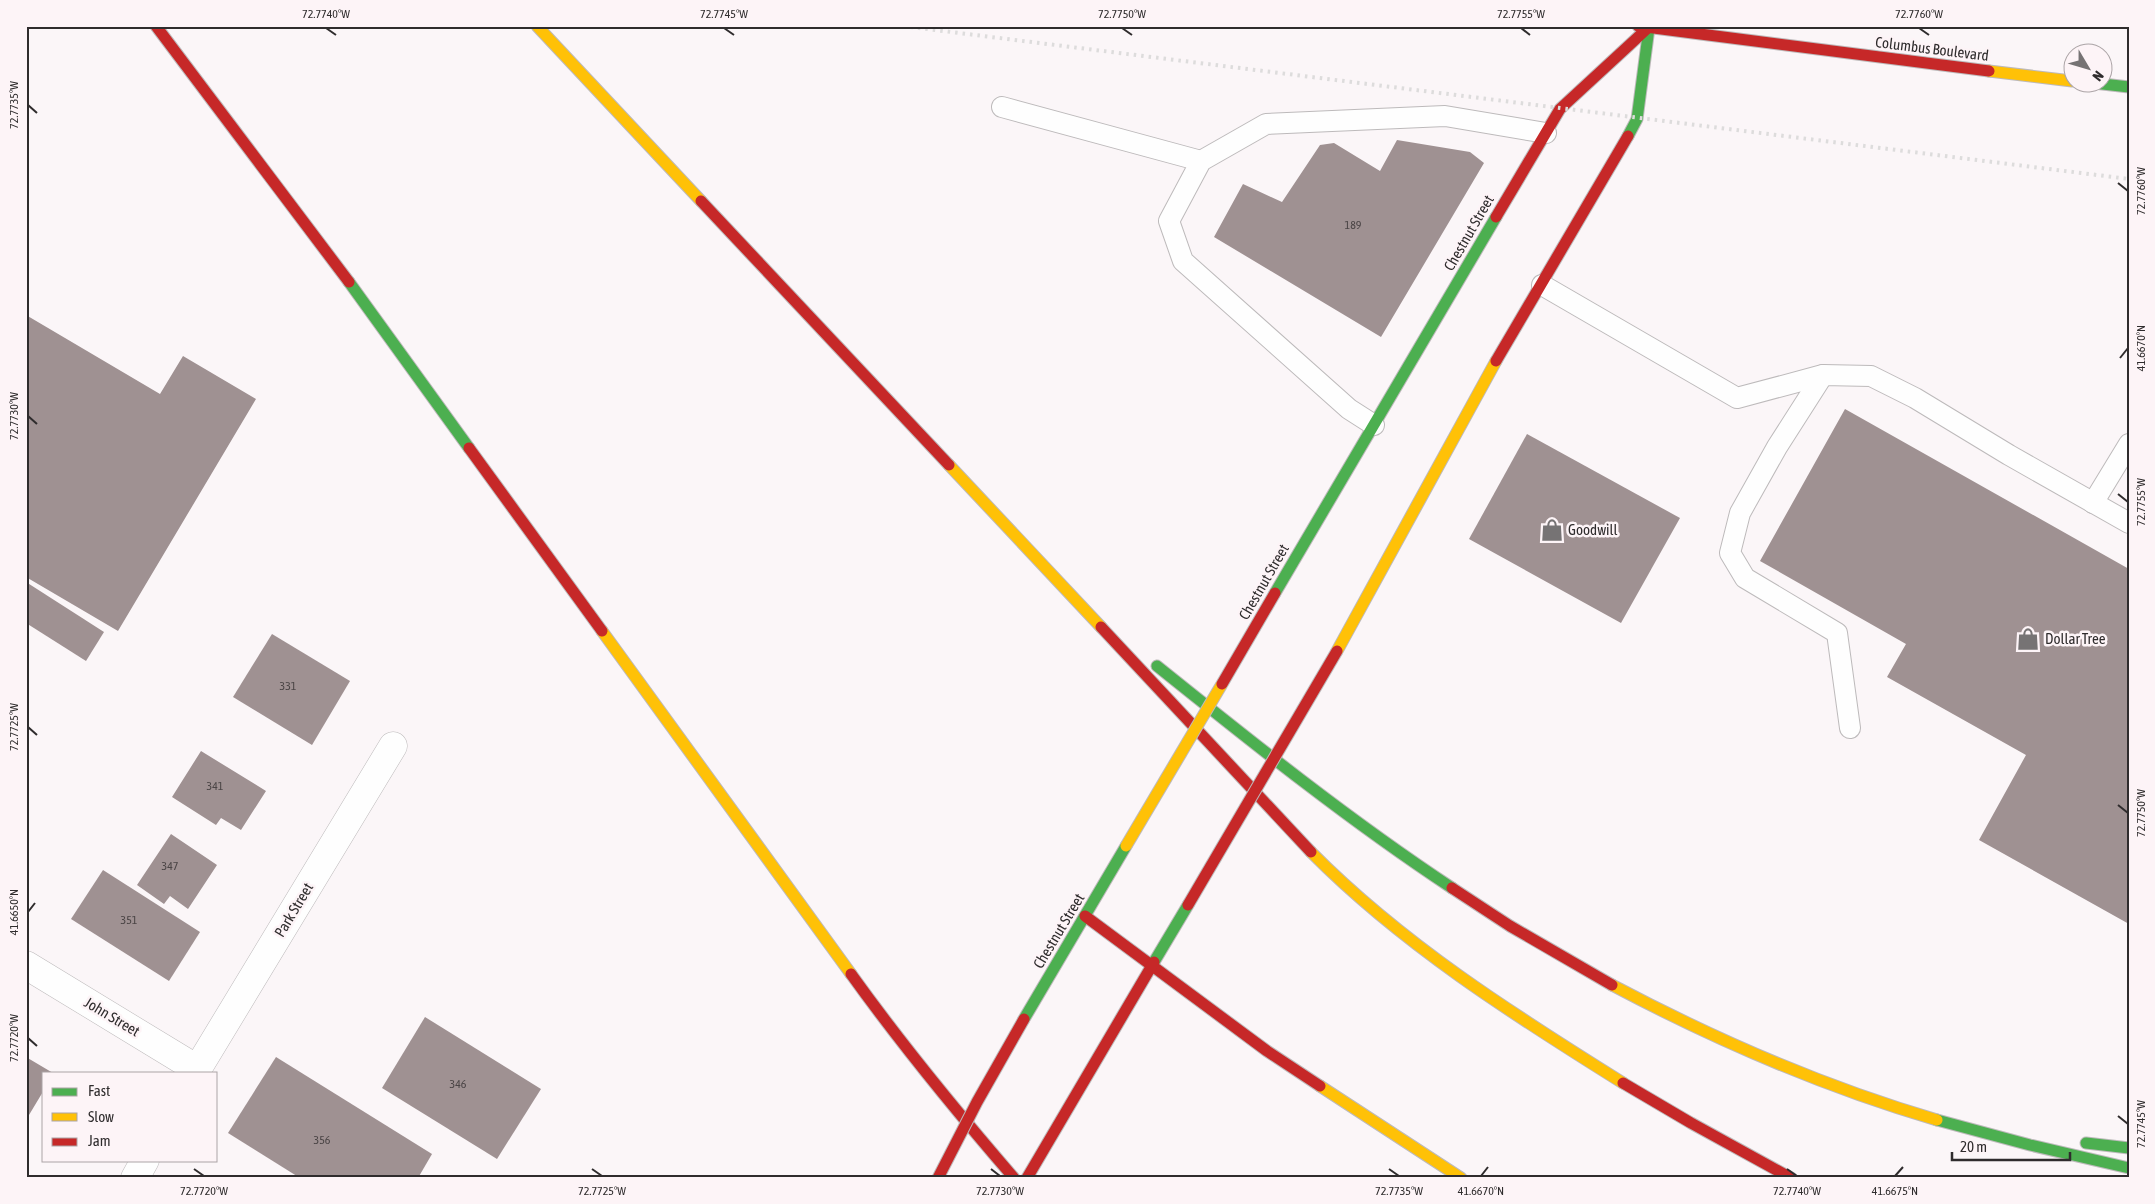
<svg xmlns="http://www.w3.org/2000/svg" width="2155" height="1204" font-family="'Asap Condensed',sans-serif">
	<rect width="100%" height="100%" fill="#fbf6f8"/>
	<g fill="#9f9192">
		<path d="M1397,140L1470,152L1484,163L1381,337L1214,237L1243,184L1282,202L1320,145L1334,143L1380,171Z"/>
		<path d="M26,315L160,394L183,356L256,399L118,631L26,577Z"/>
		<path d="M1845,409L2129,569V924L1979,840L2026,755L1887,677L1906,644L1760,561Z"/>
		<path d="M1527,434L1680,518L1621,623L1469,539Z"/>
		<path d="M26,582L104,632L86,661L26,623Z"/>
		<path d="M272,634L350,681L312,745L233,697Z"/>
		<path d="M201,751L266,791L241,830L221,818L216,825L172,797Z"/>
		<path d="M171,834L217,865L188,909L170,896L164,904L137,885Z"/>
		<path d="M103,870L200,932L169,981L71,919Z"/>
		<path d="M425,1017L541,1089L497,1159L382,1088Z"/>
		<path d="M26,1057L53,1073H44V1090L26,1120Z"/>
		<path d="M276,1057L432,1154L418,1178H300L228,1133Z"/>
	</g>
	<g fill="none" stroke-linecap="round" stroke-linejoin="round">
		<defs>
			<g id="lane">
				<path d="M1002,107L1201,161"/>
				<path d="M1542,285L1737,398L1823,375L1871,376L1915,398L2009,455L2129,523"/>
				<path d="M1823,375L1777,447L1740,513L1730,553L1745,578L1837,633L1850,728"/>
				<path d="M1374,425L1349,409L1183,261L1169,221L1201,161L1266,124L1445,116L1546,133"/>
				<path d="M2093,503L2129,444"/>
			</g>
			<g id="street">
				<path d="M26,965L197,1069"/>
				<path d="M195,1073L393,746"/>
				<path d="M135,1178L145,1160"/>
			</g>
			<g id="fast">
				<path d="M2085,82L2129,87"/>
				<path d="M1628,136L1637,119L1649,28"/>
				<path d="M349,282L469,448"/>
				<path d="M1275,593L1496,217"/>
				<path d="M1157,666C1253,743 1349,820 1452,888"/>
				<path d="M1154,962L1188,905"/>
				<path d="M1024,1019L1126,846"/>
				<path d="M1937,1120L2030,1145L2129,1168"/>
				<path d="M2086,1143L2129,1148"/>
			</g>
			<g id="slow">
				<path d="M537,26L701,201"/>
				<path d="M1989,71L2072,81"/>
				<path d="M949,465L1101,627"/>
				<path d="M602,631L851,974"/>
				<path d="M1337,651L1496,361"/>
				<path d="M1311,852C1402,944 1514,1015 1623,1083"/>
				<path d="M1612,985C1716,1040 1824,1087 1937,1120"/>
				<path d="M1320,1086L1461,1178"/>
			</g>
			<g id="jam">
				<path d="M156,26L349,282"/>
				<path d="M1638,26L1989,71"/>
				<path d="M701,201L949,465"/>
				<path d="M1496,217L1560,109L1650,26"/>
				<path d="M1496,361L1628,136"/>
				<path d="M469,448L602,631"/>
				<path d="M1101,627L1311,852"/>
				<path d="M1452,888L1510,926L1612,985"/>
				<path d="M1085,916L1267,1051L1320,1086"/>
				<path d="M851,974C902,1045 957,1112 1014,1178"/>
				<path d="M1623,1083L1691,1123L1791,1178"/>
				<path d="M1027,1178L1154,962"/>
			</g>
		</defs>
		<use href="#lane" stroke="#bdbabb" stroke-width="22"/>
		<use href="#street" stroke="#bdbabb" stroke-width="29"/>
		<use href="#fast" stroke="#bdbabb" stroke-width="13"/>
		<use href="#slow" stroke="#bdbabb" stroke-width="13"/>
		<use href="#jam" stroke="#bdbabb" stroke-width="13"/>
		<use href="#lane" stroke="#fefefe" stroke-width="20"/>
		<use href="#street" stroke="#fefefe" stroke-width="28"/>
		<use href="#fast" stroke="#4caf50" stroke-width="11"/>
		<use href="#slow" stroke="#ffc107" stroke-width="11"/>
		<use href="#jam" stroke="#c62828" stroke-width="11"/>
		<path stroke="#dddcdc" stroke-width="4" stroke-dasharray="2.5 5" stroke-linecap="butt" d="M903,26L2129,179"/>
		<defs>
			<path id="slow-bridge" d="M1126,846L1222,684"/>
			<g id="jam-bridge">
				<path d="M1222,684L1275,593"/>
				<path d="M1188,905L1337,651"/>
				<path d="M938,1178L977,1102L1024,1019"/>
			</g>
		</defs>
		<use href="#slow-bridge" stroke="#bdbabb" stroke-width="13" stroke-linecap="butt"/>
		<use href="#jam-bridge" stroke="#bdbabb" stroke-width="13" stroke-linecap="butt"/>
		<use href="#slow-bridge" stroke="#ffc107" stroke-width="11"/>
		<use href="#jam-bridge" stroke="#c62828" stroke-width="11"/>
	</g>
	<path fill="none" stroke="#2f2c2d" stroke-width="2" d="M326,28L336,35M724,28L734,35M1122,28L1132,35M1521,28L1530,35M1919,28L1929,35M28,105L37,113M2118,183L2128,191M2120,358L2128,348M28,416L37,424M2118,494L2128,502M28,727L37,735M2118,805L2128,813M28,912L35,903M28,1038L37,1046M2118,1116L2128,1124M194,1169L204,1176M592,1169L602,1176M991,1169L1000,1176M1389,1169L1399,1176M1787,1169L1797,1176M1481,1176L1488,1167M1895,1176L1903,1167"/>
	<defs>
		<symbol id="shop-bare" viewBox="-9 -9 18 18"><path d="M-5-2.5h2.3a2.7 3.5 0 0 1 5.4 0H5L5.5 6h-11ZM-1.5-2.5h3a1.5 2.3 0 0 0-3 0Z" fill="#767374" stroke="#fdf4f7" stroke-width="2.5" paint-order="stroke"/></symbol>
	</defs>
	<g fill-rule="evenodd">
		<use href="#shop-bare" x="1536" y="514" width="32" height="32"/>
		<use href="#shop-bare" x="2012" y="623" width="32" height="32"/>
	</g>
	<g text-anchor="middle" stroke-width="5" stroke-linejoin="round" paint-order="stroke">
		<g font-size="12" fill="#4b4546">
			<text x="1353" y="229">189</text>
			<text x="288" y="690">331</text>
			<text x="215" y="790">341</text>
			<text x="170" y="870">347</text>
			<text x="129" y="924">351</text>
			<text x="458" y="1088">346</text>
			<text x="322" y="1144">356</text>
		</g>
		<g font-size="15" fill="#2f2c2d" stroke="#fdf4f7">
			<text transform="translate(1932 49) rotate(7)" y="5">Columbus Boulevard</text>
			<text transform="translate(1469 233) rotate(-60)" y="5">Chestnut Street</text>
			<text transform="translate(1264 582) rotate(-60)" y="5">Chestnut Street</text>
			<text transform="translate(294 910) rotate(-59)" y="5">Park Street</text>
			<text transform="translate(1059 931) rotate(-59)" y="5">Chestnut Street</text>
			<text transform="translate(112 1017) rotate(31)" y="5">John Street</text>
		</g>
		<g font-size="15" fill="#2f2c2d" stroke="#fdf4f7" text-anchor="start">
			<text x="1568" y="535">Goodwill</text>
			<text x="2045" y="644">Dollar Tree</text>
		</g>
	</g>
	<rect width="2155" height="1204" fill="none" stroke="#fdf4f7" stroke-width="55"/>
	<rect x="42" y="1072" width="175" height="90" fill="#fdf4f7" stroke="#aba4a6"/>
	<rect x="52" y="1088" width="25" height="8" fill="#4caf50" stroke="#aba4a6"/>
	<text x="88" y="1096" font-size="15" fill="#2f2c2d">Fast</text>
	<rect x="52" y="1113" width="25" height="8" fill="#ffc107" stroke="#aba4a6"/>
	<text x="88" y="1122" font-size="15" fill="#2f2c2d">Slow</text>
	<rect x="52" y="1138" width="25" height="8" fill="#c62828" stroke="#aba4a6"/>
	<text x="88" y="1146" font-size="15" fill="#2f2c2d">Jam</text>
	<g transform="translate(2088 68) rotate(128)"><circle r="24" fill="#fdf4f7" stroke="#aba4a6"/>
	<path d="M0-4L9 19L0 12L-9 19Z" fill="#767374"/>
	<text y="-8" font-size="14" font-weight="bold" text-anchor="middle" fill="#2f2c2d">N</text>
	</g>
	<path d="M1952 1152v8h118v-8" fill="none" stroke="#2f2c2d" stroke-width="2.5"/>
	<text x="1960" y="1152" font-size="15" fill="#2f2c2d" stroke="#fdf4f7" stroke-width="4" paint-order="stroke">20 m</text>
	<rect x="28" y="28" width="2100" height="1148" fill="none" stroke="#2f2c2d" stroke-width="2"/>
	<g font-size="12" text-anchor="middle" fill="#2f2c2d">
		<text x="326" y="18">72.7740°W</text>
		<text x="724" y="18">72.7745°W</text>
		<text x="1122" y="18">72.7750°W</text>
		<text x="1521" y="18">72.7755°W</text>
		<text x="1919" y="18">72.7760°W</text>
		<text transform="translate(14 105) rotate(-90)" y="4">72.7735°W</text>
		<text transform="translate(2141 191) rotate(-90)" y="4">72.7760°W</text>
		<text transform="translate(2141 348) rotate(-90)" y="4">41.6670°N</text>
		<text transform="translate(14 416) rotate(-90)" y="4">72.7730°W</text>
		<text transform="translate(2141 502) rotate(-90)" y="4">72.7755°W</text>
		<text transform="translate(14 727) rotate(-90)" y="4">72.7725°W</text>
		<text transform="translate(2141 813) rotate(-90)" y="4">72.7750°W</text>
		<text transform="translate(14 912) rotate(-90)" y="4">41.6650°N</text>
		<text transform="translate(14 1038) rotate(-90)" y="4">72.7720°W</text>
		<text transform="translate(2141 1124) rotate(-90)" y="4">72.7745°W</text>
		<text x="204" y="1195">72.7720°W</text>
		<text x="602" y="1195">72.7725°W</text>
		<text x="1000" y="1195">72.7730°W</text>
		<text x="1399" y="1195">72.7735°W</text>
		<text x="1481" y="1195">41.6670°N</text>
		<text x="1797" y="1195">72.7740°W</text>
		<text x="1895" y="1195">41.6675°N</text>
	</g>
</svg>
